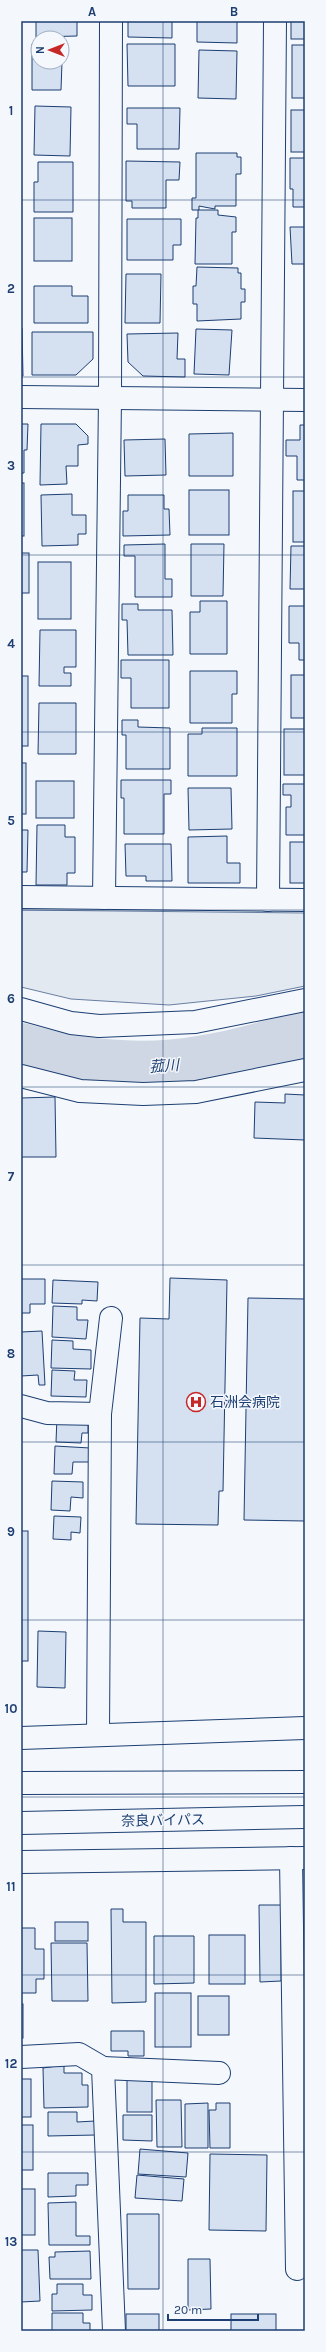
<svg xmlns="http://www.w3.org/2000/svg" width="326" height="2352" font-family="Karla,'Noto Sans JP',sans-serif">
	<rect width="100%" height="100%" fill="#f4f7fb"/>
	<path fill="#e3e9f0" stroke="#687fa3" d="M21,910L305,913V986L256,996L169,1005L71,999L21,987Z"/>
	<g fill="none" stroke-linecap="round" stroke-linejoin="round">
		<path stroke="#cfd7e4" stroke-width="54" d="M21,1050C80,1067 143,1073 205,1062C238,1057 272,1046 305,1038"/>
	</g>
	<g fill="#d5e0f0" stroke="#1d3f73">
		<path d="M36,21H77V36L36,37Z"/>
		<path d="M128,21H172V38L128,37Z"/>
		<path d="M197,21H237V43L197,42Z"/>
		<rect x="291" y="21" width="14" height="18"/>
		<path d="M32,44H38V62H62L61,90H32Z"/>
		<path d="M127,44H175V86H128Z"/>
		<rect x="292" y="45" width="13" height="53"/>
		<path d="M199,50L237,51L236,99L198,98Z"/>
		<path d="M35,106L71,107L70,156L34,155Z"/>
		<path d="M127,108H180L179,149H137V124H127Z"/>
		<rect x="291" y="110" width="14" height="42"/>
		<path d="M196,153H237V157H241V174H236V206H215V209L199,206V210H192V198H196Z"/>
		<path d="M290,158H305V207H293V189H290Z"/>
		<path d="M126,161L180,162L179,180H166V208H132V201H126Z"/>
		<path d="M38,162H73V212H34V182H38Z"/>
		<path d="M198,210H218V215L236,217V232H232V264H195L196,218H198Z"/>
		<rect x="34" y="218" width="38" height="43"/>
		<path d="M127,219H181V245H173V260H127Z"/>
		<path d="M290,227H305V264H292Z"/>
		<path d="M197,267L238,268V273H241V289H245V302H241V319L197,321V304H193V286H196Z"/>
		<path d="M126,274H161L160,323H125Z"/>
		<path d="M34,286H72V296H88V323H34Z"/>
		<path d="M21,328H22L23,376H21Z"/>
		<path d="M196,329L232,330L229,375L194,374Z"/>
		<path d="M32,332H93V359L76,375H32Z"/>
		<path d="M178,333L177,359H185V377L143,376L128,362L127,334Z"/>
		<path d="M21,424H28L27,450H24V473H21Z"/>
		<path d="M41,424H76L88,436V444L78,445V466H66L67,484L40,485Z"/>
		<path d="M300,425H305V480H297V456H286V440H300Z"/>
		<path d="M233,433V476H189V434Z"/>
		<path d="M165,439L166,475L125,476L124,440Z"/>
		<rect x="21" y="483" width="3" height="53"/>
		<rect x="189" y="490" width="40" height="45"/>
		<rect x="293" y="491" width="12" height="51"/>
		<path d="M72,494V515H86V534H78V545L42,546L41,495Z"/>
		<path d="M128,495H164V509H169L170,535L123,536V511H128Z"/>
		<path d="M165,544V579H172V597H135V556H124V545Z"/>
		<path d="M191,544H224L223,596H191Z"/>
		<path d="M291,546H305V589H290Z"/>
		<rect x="21" y="553" width="8" height="40"/>
		<rect x="38" y="562" width="33" height="57"/>
		<path d="M200,601H227V654H190V612H200Z"/>
		<path d="M122,604H138V610H172L173,655H128L127,620H122Z"/>
		<path d="M289,606H305V660H299V643H289Z"/>
		<path d="M40,630H76V667H64V673H71V686H39Z"/>
		<path d="M121,660H169V708H131V678H121Z"/>
		<path d="M190,671H237V694H232V723H190Z"/>
		<rect x="291" y="675" width="14" height="43"/>
		<rect x="21" y="676" width="7" height="70"/>
		<path d="M39,703H76V754H38Z"/>
		<path d="M122,720H138V727L170,728V769H126V735H122Z"/>
		<path d="M202,728H237V776H188V734H202Z"/>
		<rect x="284" y="729" width="21" height="46"/>
		<rect x="21" y="763" width="5" height="51"/>
		<path d="M121,780H171V794H164V834H124V798H121Z"/>
		<rect x="36" y="781" width="38" height="37"/>
		<path d="M283,784H305V835H286V807H291V795H283Z"/>
		<path d="M188,788H231L232,829L189,830Z"/>
		<path d="M37,825H65V837H75V873H67V885H36Z"/>
		<path d="M21,830H28L27,872H21Z"/>
		<path d="M227,836V863H240V883H188V837Z"/>
		<rect x="290" y="842" width="15" height="41"/>
		<path d="M125,844H171L172,881H146V876H126Z"/>
		<path d="M285,1094L305,1095V1140L254,1138L255,1102L285,1103Z"/>
		<path d="M55,1097L56,1157H21V1098Z"/>
		<path d="M170,1278L227,1280L223,1491H219L218,1525L136,1524L140,1318L169,1319Z"/>
		<path d="M21,1279H45V1304H30V1313H21Z"/>
		<path d="M53,1280L98,1282L97,1301L82,1300V1304L52,1303Z"/>
		<path d="M248,1298L305,1299V1521L244,1520Z"/>
		<path d="M53,1306L77,1307V1320H88L86,1339L52,1337Z"/>
		<path d="M42,1331L45,1385H39L38,1375L21,1376V1332Z"/>
		<path d="M52,1340L73,1341V1349L91,1350V1369L51,1368Z"/>
		<path d="M52,1370L75,1371L74,1380H87L86,1397L51,1396Z"/>
		<path d="M57,1417L88,1418V1433H82L81,1443L56,1442Z"/>
		<path d="M55,1446L90,1448L89,1462H73L72,1474H54Z"/>
		<path d="M52,1481L83,1482V1498L71,1497L70,1511L51,1510Z"/>
		<path d="M54,1516L81,1517L80,1533L71,1532V1540L53,1539Z"/>
		<rect x="21" y="1531" width="7" height="130"/>
		<path d="M38,1631L66,1632L65,1688L37,1687Z"/>
		<path d="M259,1905H281V1981L260,1982Z"/>
		<path d="M111,1909H123V1922H146V2002L112,2003Z"/>
		<rect x="55" y="1922" width="33" height="19"/>
		<path d="M21,1928H35V1949H44V1979H36V1993H21Z"/>
		<rect x="209" y="1935" width="36" height="49"/>
		<path d="M154,1936H194V1983L154,1984Z"/>
		<path d="M51,1943H87L88,2001H52Z"/>
		<rect x="155" y="1993" width="36" height="54"/>
		<rect x="198" y="1996" width="31" height="39"/>
		<rect x="21" y="2004" width="2" height="34"/>
		<path d="M111,2031H144V2056H128V2051H111Z"/>
		<path d="M64,2065V2073H82V2085H88V2107L44,2108L43,2068Z"/>
		<rect x="21" y="2079" width="10" height="38"/>
		<rect x="127" y="2080" width="25" height="32"/>
		<path d="M156,2100H181L182,2147H157Z"/>
		<path d="M208,2103V2148H185V2104Z"/>
		<path d="M216,2103H230V2148H210L209,2110H216Z"/>
		<path d="M48,2112H77V2122L95,2121L96,2135L48,2136Z"/>
		<path d="M123,2115H152V2141L123,2140Z"/>
		<rect x="21" y="2125" width="12" height="45"/>
		<path d="M140,2149L188,2153L186,2177L138,2174Z"/>
		<path d="M210,2154L267,2155L266,2231L209,2230Z"/>
		<path d="M48,2173H88V2185H76V2196L48,2197Z"/>
		<path d="M137,2175L184,2179L182,2201L135,2198Z"/>
		<rect x="21" y="2189" width="14" height="46"/>
		<path d="M76,2202V2236H90V2245H49L48,2203Z"/>
		<path d="M127,2214H159V2289H128Z"/>
		<path d="M21,2250H38L40,2301L21,2302Z"/>
		<path d="M90,2251L91,2279H50L49,2257H55V2252Z"/>
		<path d="M188,2259H210L211,2309L188,2310Z"/>
		<path d="M57,2284H83V2295H92V2310L52,2311V2294H57Z"/>
		<path d="M52,2313H83V2323H90V2331H52Z"/>
		<rect x="126" y="2314" width="33" height="17"/>
		<rect x="231" y="2314" width="45" height="17"/>
	</g>
	<g fill="none" stroke-linecap="round" stroke-linejoin="round">
		<defs>
			<g id="minor">
				<path d="M21,397L305,400"/>
				<path d="M21,897L305,900"/>
				<path d="M104,898L110,397L111,21"/>
				<path d="M268,900L275,21"/>
				<path d="M21,1009L71,1023L99,1026L195,1022L305,1000"/>
				<path d="M21,1076L80,1091L143,1094L196,1092L305,1070"/>
				<path d="M21,1406L47,1413L100,1414"/>
				<path d="M98,1735L100,1414L111,1318"/>
				<path d="M291,1858L297,2269"/>
				<path d="M21,2057L79,2054L103,2068L114,2331"/>
				<path d="M103,2068L219,2073"/>
			</g>
			<g id="highway">
				<path d="M21,1738L305,1728"/>
				<path d="M21,1783L305,1782"/>
				<path d="M21,1823L305,1817"/>
				<path d="M21,1862L305,1858"/>
			</g>
		</defs>
		<use href="#minor" stroke="#1d3f73" stroke-width="24"/>
		<use href="#highway" stroke="#1d3f73" stroke-width="24"/>
		<use href="#minor" stroke="#f4f7fb" stroke-width="22"/>
		<use href="#highway" stroke="#f4f7fb" stroke-width="22"/>
	</g>
	<path fill="none" stroke="#1d3f73" stroke-width="1" stroke-opacity="0.55" d="M163,21V2331M21,200H305M21,377H305M21,555H305M21,732H305M21,910H305M21,1087H305M21,1265H305M21,1442H305M21,1620H305M21,1797H305M21,1975H305M21,2152H305"/>
	<defs>
		<symbol id="hospital-ring" viewBox="-11 -11 22 22"><circle r="9.5" fill="#f4f7fb" stroke="#c62828" stroke-width="1.5"/><path d="M-5-5h3v3.5h4V-5h3V5h-3V1.5h-4V5h-3Z" fill="#c62828"/></symbol>
	</defs>
	<g fill-rule="evenodd">
		<use href="#hospital-ring" x="185" y="1391" width="22" height="22"/>
	</g>
	<g text-anchor="middle" stroke-width="3" stroke-linejoin="round" paint-order="stroke">
		<g font-size="14" fill="#1d3f73" stroke="#f4f7fb" text-anchor="start">
			<text x="210" y="1407">石洲会病院</text>
		</g>
		<g font-size="14" fill="#1d3f73" stroke="#f4f7fb">
			<text transform="translate(163 1820) rotate(-1)" y="5">奈良バイパス</text>
		</g>
		<g font-size="15" font-style="italic" fill="#1d3f73" stroke="#f4f7fb">
			<text transform="translate(164 1066) rotate(-4)" y="5">菰川</text>
		</g>
	</g>
	<rect width="326" height="2352" fill="none" stroke="#f4f7fb" stroke-width="44"/>
	<g transform="translate(50 50) rotate(270)"><circle r="19" fill="#f4f7fb" stroke="#9eadc5"/>
	<path d="M0-3L7 15L0 10L-7 15Z" fill="#c62828"/>
	<text y="-6" font-size="11" font-weight="bold" text-anchor="middle" fill="#1d3f73">N</text>
	</g>
	<path d="M168 2314v6h90v-6" fill="none" stroke="#1d3f73" stroke-width="2"/>
	<text x="174" y="2314" font-size="12" fill="#1d3f73" stroke="#f4f7fb" stroke-width="3" paint-order="stroke">20 m</text>
	<rect x="22" y="22" width="282" height="2308" fill="none" stroke="#1d3f73" stroke-width="1.5"/>
	<g font-size="13" text-anchor="middle" font-weight="bold" fill="#1d3f73">
		<text x="92" y="16">A</text>
		<text x="234" y="16">B</text>
		<text x="11" y="115">1</text>
		<text x="11" y="293">2</text>
		<text x="11" y="470">3</text>
		<text x="11" y="648">4</text>
		<text x="11" y="825">5</text>
		<text x="11" y="1003">6</text>
		<text x="11" y="1181">7</text>
		<text x="11" y="1358">8</text>
		<text x="11" y="1536">9</text>
		<text x="11" y="1713">10</text>
		<text x="11" y="1891">11</text>
		<text x="11" y="2068">12</text>
		<text x="11" y="2246">13</text>
	</g>
</svg>
